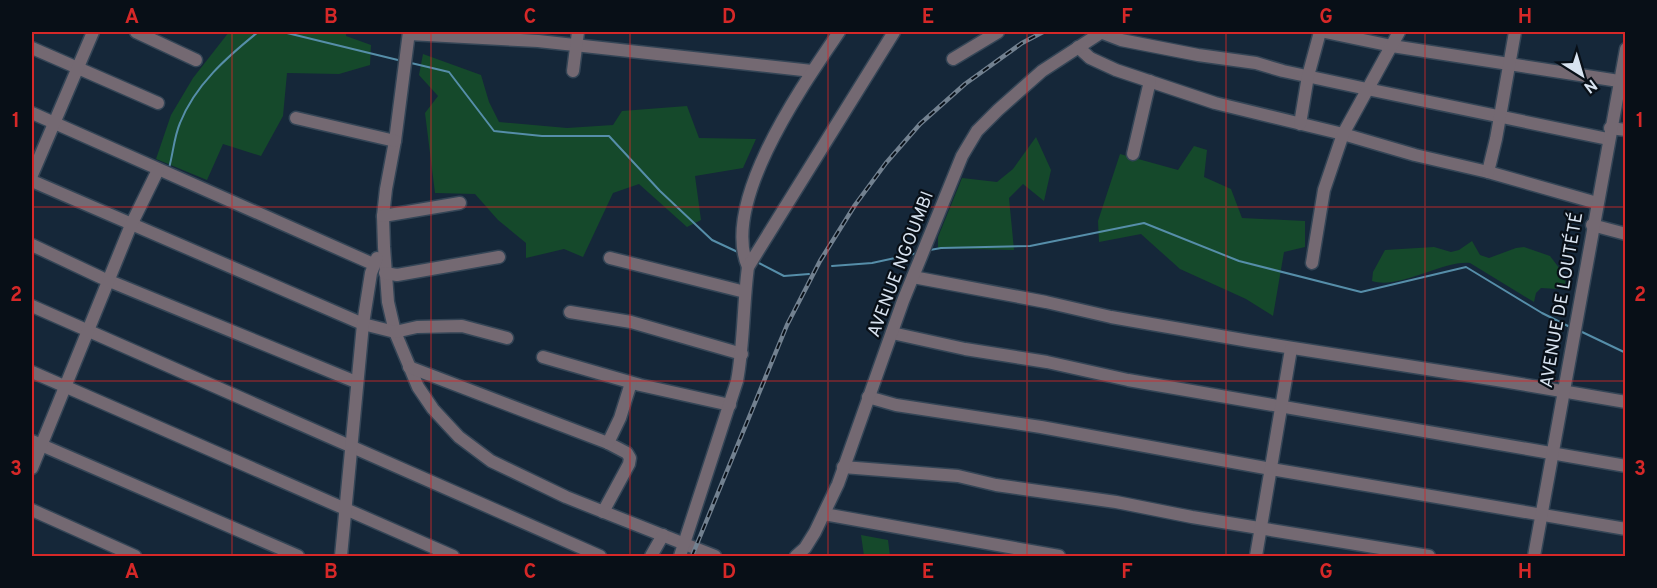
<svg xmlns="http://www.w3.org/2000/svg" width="1657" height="588" font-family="Overpass,sans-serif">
	<rect width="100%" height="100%" fill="#152739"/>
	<g fill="#15492b">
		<path d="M229,32H346V36L371,45L370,65L339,74L287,73L283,116L261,156L223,144L207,180L156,159L171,115L193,78Z"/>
		<path d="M423,54L481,75L489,102L499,122L567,128L613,125L622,111L687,106L699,138L756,139L743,168L695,176L701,220L687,227L639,184L613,193L583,257L564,249L526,258V243L498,220L475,194L435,193L425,113L438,96L419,75Z"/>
		<path d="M1036,137L1051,170L1044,201L1023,184L1009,198L1014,250L938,248V237L962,178L997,182L1013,169Z"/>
		<path d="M1194,146L1207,150L1204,177L1231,189L1242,218L1305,221V247L1284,252L1273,316L1246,299L1180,269L1141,234L1099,242L1098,221L1120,154L1178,170Z"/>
		<path d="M1472,241L1480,255L1489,258L1516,248L1524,247L1550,256L1566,277L1565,284L1558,289L1541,288L1536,293L1534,302L1470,263C1444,260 1399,290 1372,281L1373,272L1385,250L1434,247L1451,252L1459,250Z"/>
		<path d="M861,535L888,540L890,556H864Z"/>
	</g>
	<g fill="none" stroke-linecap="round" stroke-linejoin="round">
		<g stroke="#568ea9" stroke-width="2">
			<path d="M283,32L402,61"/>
			<path d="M411,63L449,72L494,131L542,136H609L660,191L712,240L742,254"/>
			<path d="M169,168C173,154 174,137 180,123C195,85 227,57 258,32"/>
			<path d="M930,250L941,248L1030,246L1144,223L1239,261L1361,292L1466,267L1542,313L1572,328"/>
			<path d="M757,262L784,276L809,274"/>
			<path d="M832,266L872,263L918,253"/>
			<path d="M1580,331L1626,353"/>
		</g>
		<defs>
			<g id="minor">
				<path d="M136,32L196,60"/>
				<path d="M409,32L395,141L386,189L383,216L384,247L388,302L395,332L418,387L433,409L459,437L491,461L566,497L715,556"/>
				<path d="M1100,32L1121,40L1198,55L1256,63L1283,71L1367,89L1608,139"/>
				<path d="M1325,32L1392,46L1619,81"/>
				<path d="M409,34L538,41L812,71"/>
				<path d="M1078,47L1090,58L1116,70L1215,103L1343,134L1415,155L1488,172L1597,203"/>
				<path d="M32,48L158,103"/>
				<path d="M953,59L998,32"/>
				<path d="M573,71L578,32"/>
				<path d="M32,113L373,264"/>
				<path d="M296,118L395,141"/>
				<path d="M1300,124L1308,76L1320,32"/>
				<path d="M1610,128L1626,130"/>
				<path d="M1133,154L1150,81"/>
				<path d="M1488,172L1496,139L1515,32"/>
				<path d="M32,175L93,32"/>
				<path d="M32,181L363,324L395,332L417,327L462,326L507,338"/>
				<path d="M383,216L460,203"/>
				<path d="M1592,225L1626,234"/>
				<path d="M32,245L102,278L356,382"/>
				<path d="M610,258L745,292"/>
				<path d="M1312,263L1324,190L1343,134L1399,32"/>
				<path d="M748,267C720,202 803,85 839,32"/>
				<path d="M385,273L397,275L499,257"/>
				<path d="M913,277L1046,302L1111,317L1249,341L1497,380L1626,402"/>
				<path d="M32,306L600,556"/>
				<path d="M570,312L631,322L742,354"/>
				<path d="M892,333L965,349L1047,362L1128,380L1626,466"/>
				<path d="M543,357L640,385L730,405"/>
				<path d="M409,367L608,443L627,453L630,458L629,464L603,512"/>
				<path d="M32,372L453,556"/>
				<path d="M868,397L896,405L1041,427L1271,469L1626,529"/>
				<path d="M32,441L298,556"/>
				<path d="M608,443L620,418L631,383"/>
				<path d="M843,467L958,476L996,485L1116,502L1192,517L1429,556"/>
				<path d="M32,468L131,225L158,170"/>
				<path d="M32,510L135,556"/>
				<path d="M824,514L1059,556"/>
				<path d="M341,556L363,324L371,273L377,258"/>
				<path d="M651,556L663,535"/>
				<path d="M680,556L737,381C744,343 743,305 748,267L894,32"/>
				<path d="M796,556L805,548L815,532L838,484L903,301L962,156L977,131L998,110L1042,71L1102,32"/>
				<path d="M1256,556L1291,349"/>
				<path d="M1534,556L1626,49"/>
			</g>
		</defs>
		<use href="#minor" stroke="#344556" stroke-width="15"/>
		<use href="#minor" stroke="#746972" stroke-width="12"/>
		<defs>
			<path id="rail" d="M692,556L787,325L820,261L855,205L886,163L920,124L965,84L1022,43L1043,32"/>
		</defs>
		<use href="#rail" stroke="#728190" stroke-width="4.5"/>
		<use href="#rail" stroke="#080f17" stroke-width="2" stroke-dasharray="7" stroke-linecap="butt"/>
	</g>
	<path fill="none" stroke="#d62828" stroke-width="1.5" stroke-opacity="0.55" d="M232,32V556M431,32V556M630,32V556M828,32V556M1027,32V556M1226,32V556M1425,32V556M32,207H1626M32,381H1626"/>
	<g text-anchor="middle" stroke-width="4.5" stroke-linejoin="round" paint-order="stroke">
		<g font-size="18" fill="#d8e3f0" stroke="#080f17">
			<text transform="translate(900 264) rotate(-69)" y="6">AVENUE NGOUMBI</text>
			<text transform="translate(1561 300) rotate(-80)" y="6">AVENUE DE LOUTÉTÉ</text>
		</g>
	</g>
	<rect width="1657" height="588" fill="none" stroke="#080f17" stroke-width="66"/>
	<g transform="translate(1582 75) rotate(143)" stroke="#080f17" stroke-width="4.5" paint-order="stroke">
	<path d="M0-4.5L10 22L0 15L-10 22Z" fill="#d8e3f0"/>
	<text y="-9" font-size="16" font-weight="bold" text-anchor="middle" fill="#d8e3f0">N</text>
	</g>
	<rect x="33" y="33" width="1591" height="522" fill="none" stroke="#d62828" stroke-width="2"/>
	<g font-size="20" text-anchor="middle" font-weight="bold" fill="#d62828">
		<text x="132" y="23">A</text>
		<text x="331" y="23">B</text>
		<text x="530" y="23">C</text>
		<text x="729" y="23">D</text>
		<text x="928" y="23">E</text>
		<text x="1127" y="23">F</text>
		<text x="1326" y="23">G</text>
		<text x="1525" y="23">H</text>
		<text x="16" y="127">1</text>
		<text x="1640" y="127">1</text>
		<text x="16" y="301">2</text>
		<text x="1640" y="301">2</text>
		<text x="16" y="475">3</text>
		<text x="1640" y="475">3</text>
		<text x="132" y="578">A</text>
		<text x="331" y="578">B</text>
		<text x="530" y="578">C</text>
		<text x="729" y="578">D</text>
		<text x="928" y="578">E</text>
		<text x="1127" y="578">F</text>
		<text x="1326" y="578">G</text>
		<text x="1525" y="578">H</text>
	</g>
</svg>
